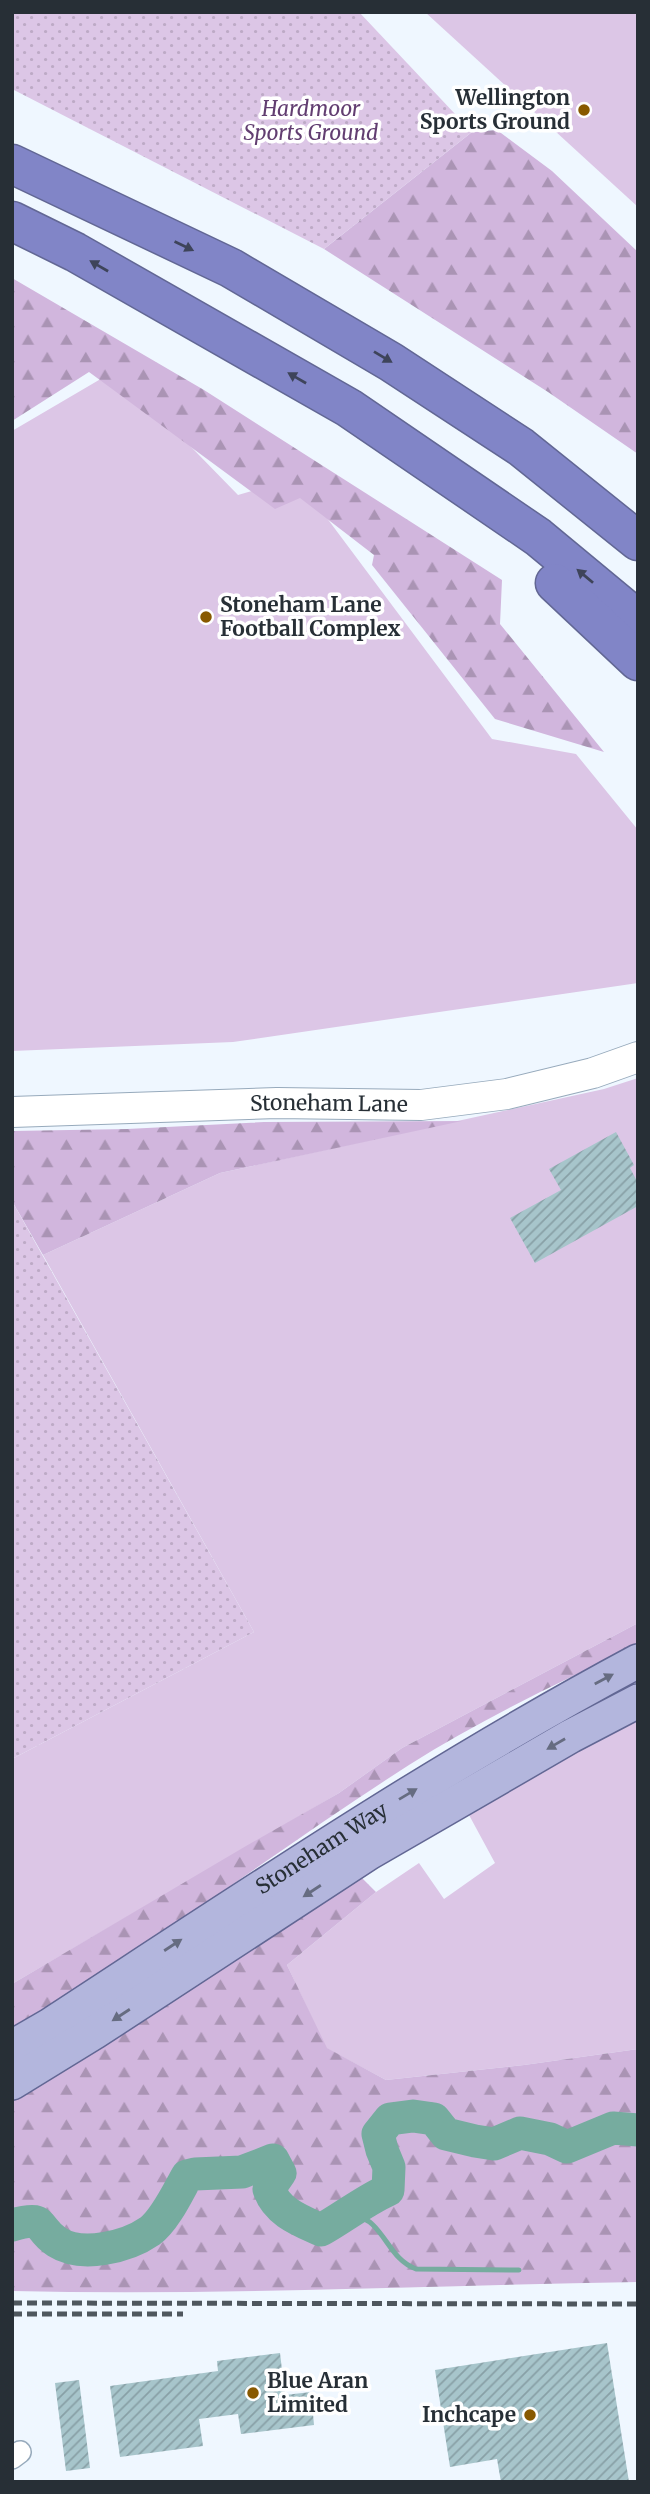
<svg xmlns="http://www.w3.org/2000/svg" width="650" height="2494" font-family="Merriweather,serif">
	<defs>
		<pattern id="forest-firs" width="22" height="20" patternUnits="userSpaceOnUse" patternTransform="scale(1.75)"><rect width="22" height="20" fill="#d1b6dd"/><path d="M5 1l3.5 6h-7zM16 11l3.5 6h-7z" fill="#aa94b4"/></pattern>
		<pattern id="park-dots" width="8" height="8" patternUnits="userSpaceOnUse" patternTransform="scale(1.75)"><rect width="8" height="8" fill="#dcc6e6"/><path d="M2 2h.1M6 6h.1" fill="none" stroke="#bdaac6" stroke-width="1.8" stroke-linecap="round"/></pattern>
		<pattern id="building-hatch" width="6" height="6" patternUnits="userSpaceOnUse" patternTransform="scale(1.75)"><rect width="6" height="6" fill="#a7c5cb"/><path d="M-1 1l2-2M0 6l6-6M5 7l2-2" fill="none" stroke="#88a0a6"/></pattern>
	</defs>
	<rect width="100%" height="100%" fill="#eff7ff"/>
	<g fill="#dcc6e6">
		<path d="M425,12H638V207Z"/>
		<path d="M116,370L238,495L297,478L492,739L576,754L638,830V983L233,1042L12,1051V431Z"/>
		<path d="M638,1078V1623L402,1748L339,1793L12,1984V1759L254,1632L43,1255L220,1173L604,1089Z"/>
		<path d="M638,1718V2049L524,2065L386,2080L326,2048L287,1965L376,1892L419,1863L444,1899L495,1863L469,1815L479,1805Z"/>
	</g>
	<g fill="url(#forest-firs)">
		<path d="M497,130L552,171L638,252V454L548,392L324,249L472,132Z"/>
		<path d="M12,278L204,390L502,580L500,624L604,752L495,719L372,565L374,555L300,498L275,509L89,372L12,421Z"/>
		<path d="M462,1121L220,1173L43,1255L12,1201V1131L127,1129L264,1122Z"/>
		<path d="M638,1623V1645C560,1682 481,1719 409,1765C275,1851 149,1948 12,2030V1984L246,1846L339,1793L402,1748Z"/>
		<path d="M361,1877L376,1892L287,1965L327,2048L386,2080L524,2065L638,2049V2282C429,2285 221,2296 12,2291V2099Z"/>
	</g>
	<g fill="url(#park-dots)">
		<path d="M12,12H359L472,132L324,249L12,89Z"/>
		<path d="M12,1201L254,1632L12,1759Z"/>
	</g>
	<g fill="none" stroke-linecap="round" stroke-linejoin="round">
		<path stroke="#76ac9f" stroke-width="5" d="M351,2213C357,2216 367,2219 372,2224C388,2239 394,2261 416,2269L519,2270"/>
		<path stroke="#76ac9f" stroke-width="33" d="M12,2225C48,2215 34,2227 57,2242C82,2258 127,2247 150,2231C165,2220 178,2192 187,2176L195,2174L242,2172L273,2160L280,2173L269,2189C277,2212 299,2220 321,2230C344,2217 364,2201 388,2190L389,2167L382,2150L378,2134L390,2119L413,2116L434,2119L446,2134L475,2141L494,2144L520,2133L550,2139L567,2147L613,2128L638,2130"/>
	</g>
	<g fill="url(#building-hatch)">
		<path d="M616,1132L634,1165L630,1168L638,1183V1206L535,1263L510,1218L561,1190L549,1169Z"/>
		<path d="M607,2343L629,2482H501L497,2459L450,2467L435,2370Z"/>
		<path d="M280,2353L285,2395L311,2392L314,2425L241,2434L238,2414L199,2419L203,2446L120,2457L110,2386L218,2371L217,2361Z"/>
		<path d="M79,2380L90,2468L66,2471L55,2383Z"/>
	</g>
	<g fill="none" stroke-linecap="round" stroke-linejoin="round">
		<defs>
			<path id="street" d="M12,2458L20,2452"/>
			<g id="secondary">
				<path id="s1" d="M12,1112L277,1103L421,1105L507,1094L593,1073L638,1057"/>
			</g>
			<g id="primary">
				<path id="s2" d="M12,2047L50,2025C243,1899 434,1770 638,1661"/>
				<path d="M12,2083L95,2032L369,1853L571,1736L638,1701"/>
			</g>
			<g id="highway">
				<path d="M12,164L231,268L391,362L521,447L638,541"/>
				<path d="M12,221L75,252L349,408L538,537L638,620"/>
				<path d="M555,583L638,661"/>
			</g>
		</defs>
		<use href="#street" stroke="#97aabc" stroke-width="24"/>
		<use href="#secondary" stroke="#97aabc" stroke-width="32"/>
		<use href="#primary" stroke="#626794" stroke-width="36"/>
		<use href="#highway" stroke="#626794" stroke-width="41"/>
		<use href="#street" stroke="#fff" stroke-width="21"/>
		<use href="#secondary" stroke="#fff" stroke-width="30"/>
		<use href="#primary" stroke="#b3b6dd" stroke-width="33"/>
		<use href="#highway" stroke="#8185c7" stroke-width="38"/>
		<g stroke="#4f575e" stroke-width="5" stroke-dasharray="10 5" stroke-linecap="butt">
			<path d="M12,2303L638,2304"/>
			<path d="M12,2314H183"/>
		</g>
	</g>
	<defs><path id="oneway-solid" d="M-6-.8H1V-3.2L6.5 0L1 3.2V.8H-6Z" transform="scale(1.75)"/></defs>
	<g fill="#3e445a">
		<use href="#oneway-solid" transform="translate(184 246) rotate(26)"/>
		<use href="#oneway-solid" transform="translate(99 266) rotate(-150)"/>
		<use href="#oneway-solid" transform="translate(383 357) rotate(31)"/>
		<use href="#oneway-solid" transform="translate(297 378) rotate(-150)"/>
		<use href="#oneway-solid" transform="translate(585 576) rotate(-140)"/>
	</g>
	<g fill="#666c81">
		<use href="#oneway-solid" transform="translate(604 1679) rotate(-28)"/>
		<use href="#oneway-solid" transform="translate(556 1744) rotate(150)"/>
		<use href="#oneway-solid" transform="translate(408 1794) rotate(-31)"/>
		<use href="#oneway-solid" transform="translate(312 1891) rotate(147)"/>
		<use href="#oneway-solid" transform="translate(173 1945) rotate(-33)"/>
		<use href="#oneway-solid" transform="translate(121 2015) rotate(147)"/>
	</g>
	<g fill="#885900" stroke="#fff" stroke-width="2.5">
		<circle cx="584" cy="110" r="7"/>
		<circle cx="206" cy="617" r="7"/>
		<circle cx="253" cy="2393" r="7"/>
		<circle cx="530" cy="2415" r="7"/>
	</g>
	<g text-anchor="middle" stroke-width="7" stroke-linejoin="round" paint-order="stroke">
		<g font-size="21" font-weight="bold" fill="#272f36" stroke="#fff" text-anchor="end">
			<text x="570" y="105">Wellington<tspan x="570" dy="24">Sports Ground</tspan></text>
			<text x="220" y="612" text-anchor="start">Stoneham Lane<tspan x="220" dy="24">Football Complex</tspan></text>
			<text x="267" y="2388" text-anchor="start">Blue Aran<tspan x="267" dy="24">Limited</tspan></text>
			<text x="516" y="2422">Inchcape</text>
		</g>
		<g font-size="21" font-style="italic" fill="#623e71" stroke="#fff">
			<text x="311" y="116">Hardmoor<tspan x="311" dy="24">Sports Ground</tspan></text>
		</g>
		<g font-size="21" fill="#272f36" stroke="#fff">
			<text dy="7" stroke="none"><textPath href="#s1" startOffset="317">Stoneham Lane</textPath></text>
			<text dy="7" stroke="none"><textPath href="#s2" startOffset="368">Stoneham Way</textPath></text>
		</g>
	</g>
	<rect width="650" height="2494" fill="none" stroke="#272f36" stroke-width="28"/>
</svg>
